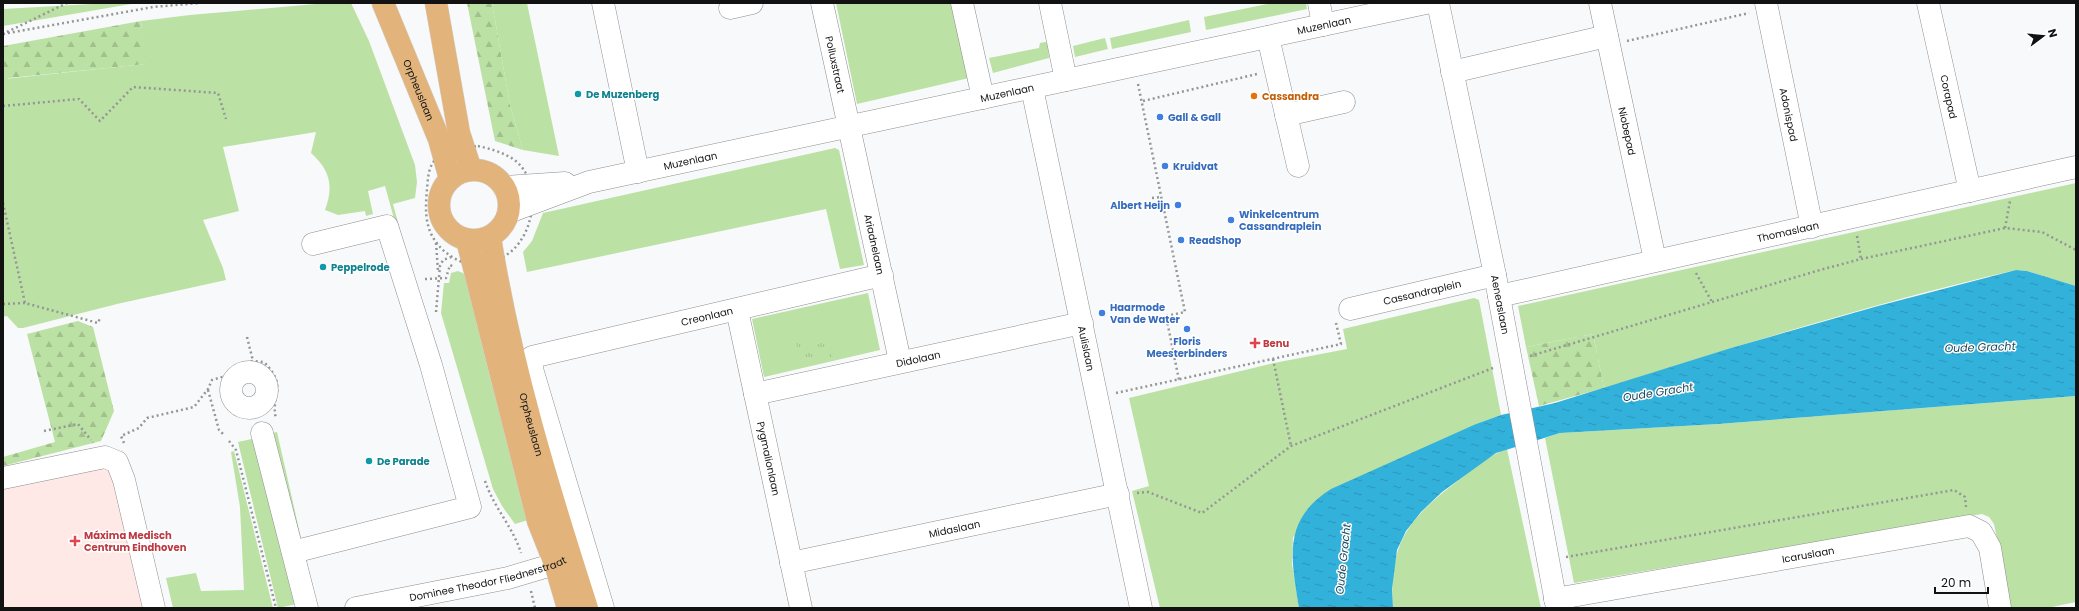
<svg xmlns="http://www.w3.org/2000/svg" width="2079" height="611" font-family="Poppins,sans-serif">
	<defs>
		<pattern id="forest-firs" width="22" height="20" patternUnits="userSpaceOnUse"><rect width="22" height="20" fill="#bce1a4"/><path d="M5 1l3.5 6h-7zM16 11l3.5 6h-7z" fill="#a1c08c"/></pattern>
		<pattern id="park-tufts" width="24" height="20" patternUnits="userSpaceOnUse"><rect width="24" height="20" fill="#bce1a4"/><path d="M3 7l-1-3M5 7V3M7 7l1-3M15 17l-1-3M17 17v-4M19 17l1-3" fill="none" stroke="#a1c08c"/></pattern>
		<pattern id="water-ripples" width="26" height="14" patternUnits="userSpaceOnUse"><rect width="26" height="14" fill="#32b1db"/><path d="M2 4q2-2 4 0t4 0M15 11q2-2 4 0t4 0" fill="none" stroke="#2b97bb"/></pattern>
	</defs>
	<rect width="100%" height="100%" fill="#f8f9fa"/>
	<path fill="#ffe9e6" d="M123,450L164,608H3V473Z"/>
	<g fill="#bce1a4">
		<path d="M110,3H137L3,26V9Z"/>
		<path d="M327,3H351L369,41L415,165L417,182L415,198L393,204L418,297L415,295L385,186L368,191L373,214L366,216L365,211L338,215L325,210C334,186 330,170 311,153L316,132L223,147L239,211L203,220L223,268L226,280L117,304L23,328H18L7,316L3,317L4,79L145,64L141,21L190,15Z"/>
		<path d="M492,3H527L559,156L523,150L510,105Z"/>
		<path d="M836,3H951L969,78L857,104Z"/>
		<path d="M1272,3H1306L1307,9L1206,30L1204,17Z"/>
		<path d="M1189,20L1191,32L1112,49L1110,38Z"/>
		<path d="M1105,38L1108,49L1075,57L1073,46Z"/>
		<path d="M1045,42L1048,43L1049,58L993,73L989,58L1039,48L1040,43Z"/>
		<path d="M835,148L839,150L864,265L840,269L826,209L527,272L523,252L532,241L543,213Z"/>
		<path d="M2076,183V286L2027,271L2016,270C1877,302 1740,345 1604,388L1593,334L1526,347L1518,306Z"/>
		<path d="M458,271L465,274L482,321L485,357L528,520L515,524L502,506L493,489L441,313L444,283H449L451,273Z"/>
		<path d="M868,293L880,350L764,377L752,319Z"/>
		<path d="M1474,298L1479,300L1501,415L1476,424L1293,537L1292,564L1299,608H1160L1132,491L1149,486L1129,398L1274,363L1347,349L1343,329Z"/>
		<path d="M2076,396V602L2047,608H2011L1994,524L1989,517L1982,514L1574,583L1545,438L1560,433L1718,424Z"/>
		<path d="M277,432L301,538H297L272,433Z"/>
		<path d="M256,438L297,604L278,608L238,442Z"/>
		<path d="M1507,449L1541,608H1393C1388,543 1409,518 1459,480C1474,468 1489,455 1507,449Z"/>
		<path d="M234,451L273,608H173L166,578L196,573L201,591L244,590L240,507L231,452Z"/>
	</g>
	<g fill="url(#forest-firs)">
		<path d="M467,3H492L510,105L523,150L495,141Z"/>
		<path d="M141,21L146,64L9,78L3,81V46Z"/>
		<path d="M78,321L93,327L114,411L101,441L3,466V457L55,442L27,334Z"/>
		<path d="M1593,334L1604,388L1539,406L1526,347Z"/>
	</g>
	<path fill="url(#park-tufts)" d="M828,335L833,360L801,367L796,342Z"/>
	<path fill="url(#water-ripples)" d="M2016,270L2027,271L2076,286V396L1718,424L1560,433L1496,453L1442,492L1421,512L1406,531L1397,550L1392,589L1393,608H1299C1291,558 1282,520 1331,489L1476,424L1501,415L1555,403L1731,348L1878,306Z"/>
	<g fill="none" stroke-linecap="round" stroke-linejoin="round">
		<defs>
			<g id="minor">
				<path d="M603,3L638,172"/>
				<path id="s1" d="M822,3L900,361"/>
				<path d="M962,3L983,98"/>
				<path d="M1050,3L1066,80"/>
				<path d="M1319,3L1323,25"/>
				<path id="s2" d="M1438,3L1495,275L1557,608"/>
				<path id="s3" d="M1600,3L1655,260"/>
				<path id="s4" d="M1766,3L1812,227"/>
				<path id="s5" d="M1928,3L1970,191"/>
				<path d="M730,8L752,3"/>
				<path d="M1268,37L1298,166"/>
				<path d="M1452,72L1607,36"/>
				<path id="s6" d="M1032,88L1141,608"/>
				<path d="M1286,115L1344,102"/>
				<path d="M504,187L565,183"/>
				<path id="s7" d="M509,212L589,182L1426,3"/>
				<path id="s8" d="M1499,296L2076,167"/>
				<path id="s9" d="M1350,309L1495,275"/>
				<path id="s10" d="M737,310L801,608"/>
				<circle cx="249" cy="390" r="18"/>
				<path id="s11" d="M755,394L1082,323"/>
				<path d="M262,433L307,608"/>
				<path d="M3,478L105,457L117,462L124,480L154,608"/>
				<path d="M293,552L470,507L431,365L387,226L313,244"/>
				<path id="s12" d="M791,563L1118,494"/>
				<path id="s13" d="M1555,599L1969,526L1981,532L1990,548L2000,608"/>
				<path id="s14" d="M356,608L508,578L555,564L571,556"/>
				<path id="s15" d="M603,608L532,369V357L882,275"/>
			</g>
			<g id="major">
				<path id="s16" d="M383,3L439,139L450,179"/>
				<path d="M436,3L459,133L471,170"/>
				<circle cx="474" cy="205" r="35"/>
				<path id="s17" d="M490,237C510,363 548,487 587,608"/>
				<path d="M467,240L538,521L555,564L568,608"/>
			</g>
		</defs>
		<use href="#minor" stroke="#8e8e90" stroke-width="23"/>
		<use href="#major" stroke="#d4d4d4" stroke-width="23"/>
		<g stroke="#959696" stroke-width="2.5" stroke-dasharray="2 3" stroke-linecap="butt">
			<path d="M7,32L67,3"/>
			<path d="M3,34L153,7L199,3"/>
			<path d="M1627,41L1749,13"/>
			<path d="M1138,84L1185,312L1166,316L1179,380"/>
			<path d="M1143,101L1257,74"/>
			<path d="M3,106L79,99L100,121L133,87L218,93L226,119"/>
			<path d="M478,146C491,149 506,153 517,162C539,182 535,222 519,243C511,254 501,259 488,262C484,263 478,265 474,265C453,262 433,246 428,225C425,214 426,201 427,189C428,178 428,166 437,158C448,149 464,148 478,146Z"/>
			<path d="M1152,198L1161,197"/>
			<path d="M3,203L25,303L98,323L100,318"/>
			<path d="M2005,228L2010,201"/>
			<path d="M1857,236L1861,259"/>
			<path d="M436,243L438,271"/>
			<path d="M1696,273L1712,302"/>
			<path d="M425,279L446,278L450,265L454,267"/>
			<path d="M3,304L25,303"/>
			<path d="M436,312L440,266L443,260L451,257"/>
			<path d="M247,337L253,361"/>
			<path d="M1530,356L1820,270L1861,259L2005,228L2042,232L2076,250"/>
			<path d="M1273,359L1291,446"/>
			<path d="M232,374L239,376"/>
			<path d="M208,390L219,430L224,435"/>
			<path d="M1116,393L1341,344L1336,323"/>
			<path d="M44,431L78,424L91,440"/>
			<path d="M229,441L236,450L276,608"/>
			<path d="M124,443L121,436L139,428L147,418L194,407L208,389L212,380L232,374L243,364L253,361L264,362C289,388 270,393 276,419"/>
			<path d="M485,481C494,508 513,527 521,553"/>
			<path d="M1137,493L1148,492L1202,513L1291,446L1493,368"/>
			<path d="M1566,557L1954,490L1965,497L1966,507"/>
			<path d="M531,591L535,608"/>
		</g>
		<use href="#minor" stroke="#fff" stroke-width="22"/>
		<use href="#major" stroke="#e2b47b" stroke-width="22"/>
	</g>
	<g fill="#0f9aa8" stroke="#fff" stroke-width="1.5">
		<circle cx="578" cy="94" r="4"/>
		<circle cx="323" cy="267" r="4"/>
		<circle cx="369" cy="461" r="4"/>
	</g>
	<circle fill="#e8710a" stroke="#fff" stroke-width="1.5" cx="1254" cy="96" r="4"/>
	<g fill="#3f7fe0" stroke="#fff" stroke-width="1.5">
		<circle cx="1160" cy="117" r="4"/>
		<circle cx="1165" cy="166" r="4"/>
		<circle cx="1178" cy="205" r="4"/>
		<circle cx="1231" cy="220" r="4"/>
		<circle cx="1181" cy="240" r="4"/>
		<circle cx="1102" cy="313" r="4"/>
		<circle cx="1187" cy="329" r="4"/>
	</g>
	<g fill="#e0444e" stroke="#fff" stroke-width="1.5">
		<path d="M1253 337h4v4h4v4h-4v4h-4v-4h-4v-4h4z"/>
		<path d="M73 535h4v4h4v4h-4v4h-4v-4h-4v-4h4z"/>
	</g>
	<g text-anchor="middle" stroke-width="3" stroke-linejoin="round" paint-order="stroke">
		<g font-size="10" fill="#121212" stroke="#fff">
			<text dy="4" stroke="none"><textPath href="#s7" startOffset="837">Muzenlaan</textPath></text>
			<text dy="4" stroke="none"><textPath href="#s1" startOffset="63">Polluxstraat</textPath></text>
			<text dy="4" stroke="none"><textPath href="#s16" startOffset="94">Orpheuslaan</textPath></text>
			<text dy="4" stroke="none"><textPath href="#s7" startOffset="513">Muzenlaan</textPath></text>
			<text dy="4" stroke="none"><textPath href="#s5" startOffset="96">Corapad</textPath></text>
			<text dy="4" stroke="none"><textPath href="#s4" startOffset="114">Adonispad</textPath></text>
			<text dy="4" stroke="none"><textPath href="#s3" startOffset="131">Niobepad</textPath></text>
			<text dy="4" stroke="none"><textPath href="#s7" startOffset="189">Muzenlaan</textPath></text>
			<text dy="4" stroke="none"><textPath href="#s8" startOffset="296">Thomaslaan</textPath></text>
			<text dy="4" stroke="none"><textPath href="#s1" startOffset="247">Ariadnelaan</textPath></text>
			<text dy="4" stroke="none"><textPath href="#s9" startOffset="74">Cassandraplein</textPath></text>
			<text dy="4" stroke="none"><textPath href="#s2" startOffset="308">Aeneaslaan</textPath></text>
			<text dy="4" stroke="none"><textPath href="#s15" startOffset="441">Creonlaan</textPath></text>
			<text dy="4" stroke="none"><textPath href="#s6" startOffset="266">Aulislaan</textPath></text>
			<text dy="4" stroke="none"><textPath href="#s11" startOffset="167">Didolaan</textPath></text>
			<text dy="4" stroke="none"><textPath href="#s17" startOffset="192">Orpheuslaan</textPath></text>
			<text dy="4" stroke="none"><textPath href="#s10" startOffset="152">Pygmalionlaan</textPath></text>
			<text dy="4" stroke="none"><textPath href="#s12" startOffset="167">Midaslaan</textPath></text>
			<text dy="4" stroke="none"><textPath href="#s13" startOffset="257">Icaruslaan</textPath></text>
			<text dy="4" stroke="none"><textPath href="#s14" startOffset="135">Dominee Theodor Fliednerstraat</textPath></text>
		</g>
		<g font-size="10" font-weight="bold" fill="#0d838f" stroke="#fff" text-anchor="start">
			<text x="586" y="98">De Muzenberg</text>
			<text x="331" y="271">Peppelrode</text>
			<text x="377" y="465">De Parade</text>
		</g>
		<g font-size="10" font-weight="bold" fill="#c56008" stroke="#fff" text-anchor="start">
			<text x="1262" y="100">Cassandra</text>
		</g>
		<g font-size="10" font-weight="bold" fill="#366cbe" stroke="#fff" text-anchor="start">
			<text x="1168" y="121">Gall &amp; Gall</text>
			<text x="1173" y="170">Kruidvat</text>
			<text x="1170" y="209" text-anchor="end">Albert Heijn</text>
			<text x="1239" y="218">Winkelcentrum<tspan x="1239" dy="12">Cassandraplein</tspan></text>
			<text x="1189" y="244">ReadShop</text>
			<text x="1110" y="311">Haarmode<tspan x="1110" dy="12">Van de Water</tspan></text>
			<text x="1187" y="345" text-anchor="middle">Floris<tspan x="1187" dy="12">Meesterbinders</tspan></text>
		</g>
		<g font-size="10" font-weight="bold" fill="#be3a42" stroke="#fff" text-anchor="start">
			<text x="1263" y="347">Benu</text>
			<text x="84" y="539">Máxima Medisch<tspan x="84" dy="12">Centrum Eindhoven</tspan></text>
		</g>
		<g font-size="11" font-style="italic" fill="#184a5c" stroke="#fff">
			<text transform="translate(1980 347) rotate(-2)" y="4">Oude Gracht</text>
			<text transform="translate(1658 392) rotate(-9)" y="4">Oude Gracht</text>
			<text transform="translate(1343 559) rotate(-84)" y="4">Oude Gracht</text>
		</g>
	</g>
	<rect width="2079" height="611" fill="none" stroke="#121212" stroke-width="8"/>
	<g transform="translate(2043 36) rotate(74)" stroke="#ffffff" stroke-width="3" paint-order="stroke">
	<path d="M0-3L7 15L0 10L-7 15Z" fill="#121212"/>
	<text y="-6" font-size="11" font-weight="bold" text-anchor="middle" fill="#121212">N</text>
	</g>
	<path d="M1935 587v6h53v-6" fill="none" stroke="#121212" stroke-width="2"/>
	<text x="1941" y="587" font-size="12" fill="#121212" stroke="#ffffff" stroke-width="3" paint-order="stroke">20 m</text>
</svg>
